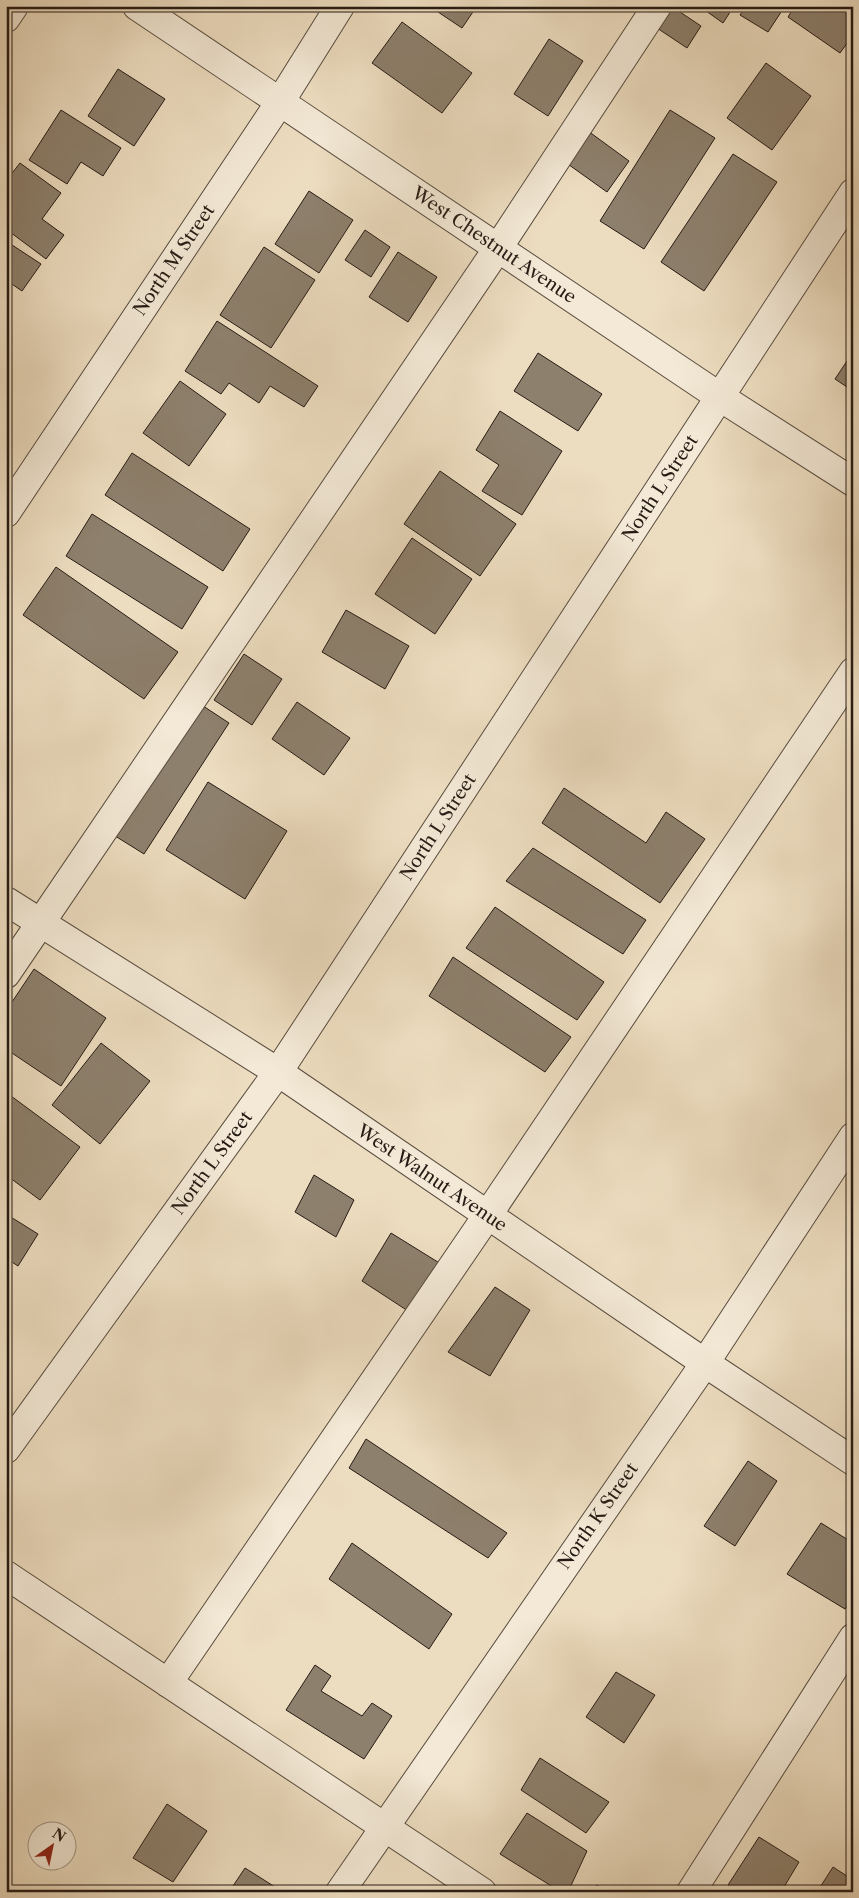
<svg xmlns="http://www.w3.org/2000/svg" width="859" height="1898" font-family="'Libre Caslon Text',serif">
	<rect width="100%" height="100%" fill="#edddc0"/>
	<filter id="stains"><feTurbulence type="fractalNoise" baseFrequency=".004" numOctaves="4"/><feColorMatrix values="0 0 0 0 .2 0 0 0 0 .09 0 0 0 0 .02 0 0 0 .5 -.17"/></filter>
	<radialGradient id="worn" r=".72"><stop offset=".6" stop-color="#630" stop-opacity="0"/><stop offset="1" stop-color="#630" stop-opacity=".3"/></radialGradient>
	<g fill="#8d806d" stroke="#261b14">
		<path d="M429,6H477L462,28Z"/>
		<path d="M667,6H671L701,26L687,48L654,26Z"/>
		<path d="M699,6H734L723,23Z"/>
		<path d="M746,6H785L768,32L740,15Z"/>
		<path d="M795,6H853V35L840,53L788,17Z"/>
		<path d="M402,22L472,73L442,113L372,63Z"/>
		<path d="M549,39L583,61L548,116L514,94Z"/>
		<path d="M766,63L811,96L772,150L727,118Z"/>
		<path d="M118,69L165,99L134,146L88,116Z"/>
		<path d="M61,110L121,148L103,176L81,162L67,184L29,160Z"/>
		<path d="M670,110L715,138L644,249L600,221Z"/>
		<path d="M588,131L629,161L607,192L565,162Z"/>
		<path d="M733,154L777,182L704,291L661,262Z"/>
		<path d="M20,163L61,193L42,219L64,235L46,259L6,229V181Z"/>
		<path d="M309,191L353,220L319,273L275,244Z"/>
		<path d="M365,230L390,247L371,277L345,260Z"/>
		<path d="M6,241L41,264L22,291L6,280Z"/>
		<path d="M264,247L315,280L271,348L220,315Z"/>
		<path d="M398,252L437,277L408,322L369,297Z"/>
		<path d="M217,321L318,386L304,407L270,386L259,403L229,383L221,394L185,371Z"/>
		<path d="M853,352V391L835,379Z"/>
		<path d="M538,353L602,394L578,431L514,391Z"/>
		<path d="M180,381L226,414L189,466L143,433Z"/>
		<path d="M500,411L562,451L522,515L482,491L499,465L476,450Z"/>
		<path d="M132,453L250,529L223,571L105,495Z"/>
		<path d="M440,471L516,524L480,576L404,524Z"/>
		<path d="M92,514L208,587L182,629L66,556Z"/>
		<path d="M412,538L472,579L435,634L375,594Z"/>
		<path d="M56,567L178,652L144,699L23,615Z"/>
		<path d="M346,610L409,646L385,689L322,652Z"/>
		<path d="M244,654L282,679L252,725L214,700Z"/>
		<path d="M6,684L11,687L6,695Z"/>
		<path d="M197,702L229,723L144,854L112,834Z"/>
		<path d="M297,702L350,738L324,775L272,739Z"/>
		<path d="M208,782L287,831L245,899L166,850Z"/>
		<path d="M564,788L646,843L666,812L705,839L660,903L542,823Z"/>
		<path d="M533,848L646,920L623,954L506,881Z"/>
		<path d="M495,907L604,982L577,1020L466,948Z"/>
		<path d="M453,957L571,1037L545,1072L429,996Z"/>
		<path d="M34,969L106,1018L61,1086L6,1049V1011Z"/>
		<path d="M101,1043L150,1081L100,1144L52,1105Z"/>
		<path d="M7,1093L80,1147L40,1200L6,1175Z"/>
		<path d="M314,1175L354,1200L336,1237L295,1212Z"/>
		<path d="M6,1214L38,1234L18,1266L6,1258Z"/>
		<path d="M391,1233L441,1264L408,1311L362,1281Z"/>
		<path d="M495,1287L530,1310L490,1376L448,1352Z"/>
		<path d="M366,1439L507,1533L488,1558L349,1468Z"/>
		<path d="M748,1461L777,1481L735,1546L704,1526Z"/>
		<path d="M821,1523L853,1543V1597L845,1609L787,1574Z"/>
		<path d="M352,1543L452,1614L429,1649L329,1579Z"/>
		<path d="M315,1665L331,1676L321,1691L362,1716L372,1703L392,1716L364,1759L286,1710Z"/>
		<path d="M616,1672L655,1695L624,1743L586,1717Z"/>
		<path d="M540,1758L609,1802L586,1833L521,1790Z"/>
		<path d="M167,1804L207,1831L173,1882L133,1858Z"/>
		<path d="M527,1813L587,1851L568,1892H561L500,1854Z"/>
		<path d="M759,1837L799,1862L781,1892H738L728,1885Z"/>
		<path d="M833,1867L853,1880V1892H817Z"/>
		<path d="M245,1868L283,1892H229Z"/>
		<path d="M597,1885L607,1892H592Z"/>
	</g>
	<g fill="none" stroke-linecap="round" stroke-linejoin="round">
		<defs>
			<g id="minor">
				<path d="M137,6L720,397L853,482"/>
				<path d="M6,18L14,6"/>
				<path d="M6,513L280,102L340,6"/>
				<path d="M6,901L278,1072L705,1363L853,1461"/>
				<path d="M6,974L498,248L657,6"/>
				<path d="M6,1449L278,1072L853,193"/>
				<path d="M6,1575L482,1892"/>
				<path d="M168,1683L487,1216L853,672"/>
				<path d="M340,1892L705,1363L853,1137"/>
				<path d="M691,1892L853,1638"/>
			</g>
		</defs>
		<use href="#minor" stroke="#584c3f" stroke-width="30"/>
		<use href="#minor" stroke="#f3e9d6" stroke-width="28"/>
	</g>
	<g text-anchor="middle" stroke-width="4" stroke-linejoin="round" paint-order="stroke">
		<g font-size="18" fill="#261b14" stroke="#f3e9d6">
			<text transform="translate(494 245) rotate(34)" y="6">West Chestnut Avenue</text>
			<text transform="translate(174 260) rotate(-56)" y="6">North M Street</text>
			<text transform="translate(660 488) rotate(-57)" y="6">North L Street</text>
			<text transform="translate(438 827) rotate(-57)" y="6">North L Street</text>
			<text transform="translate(212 1163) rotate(-54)" y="6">North L Street</text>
			<text transform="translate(432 1178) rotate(34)" y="6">West Walnut Avenue</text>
			<text transform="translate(598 1516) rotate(-55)" y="6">North K Street</text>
		</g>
	</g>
	<rect width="859" height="1898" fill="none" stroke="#edddc0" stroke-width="25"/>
	<rect x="8" y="8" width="844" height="1883" fill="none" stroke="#261b14" stroke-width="2.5"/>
	<rect x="12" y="12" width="834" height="1873" fill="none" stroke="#261b14"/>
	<g transform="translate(52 1846) rotate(33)"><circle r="24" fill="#f3e9d6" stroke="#a19788"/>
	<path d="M0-4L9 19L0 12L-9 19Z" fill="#8f2418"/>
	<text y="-8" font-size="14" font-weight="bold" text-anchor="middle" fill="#261b14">N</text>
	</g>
	<rect width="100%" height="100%" filter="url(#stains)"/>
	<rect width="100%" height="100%" fill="url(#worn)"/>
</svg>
